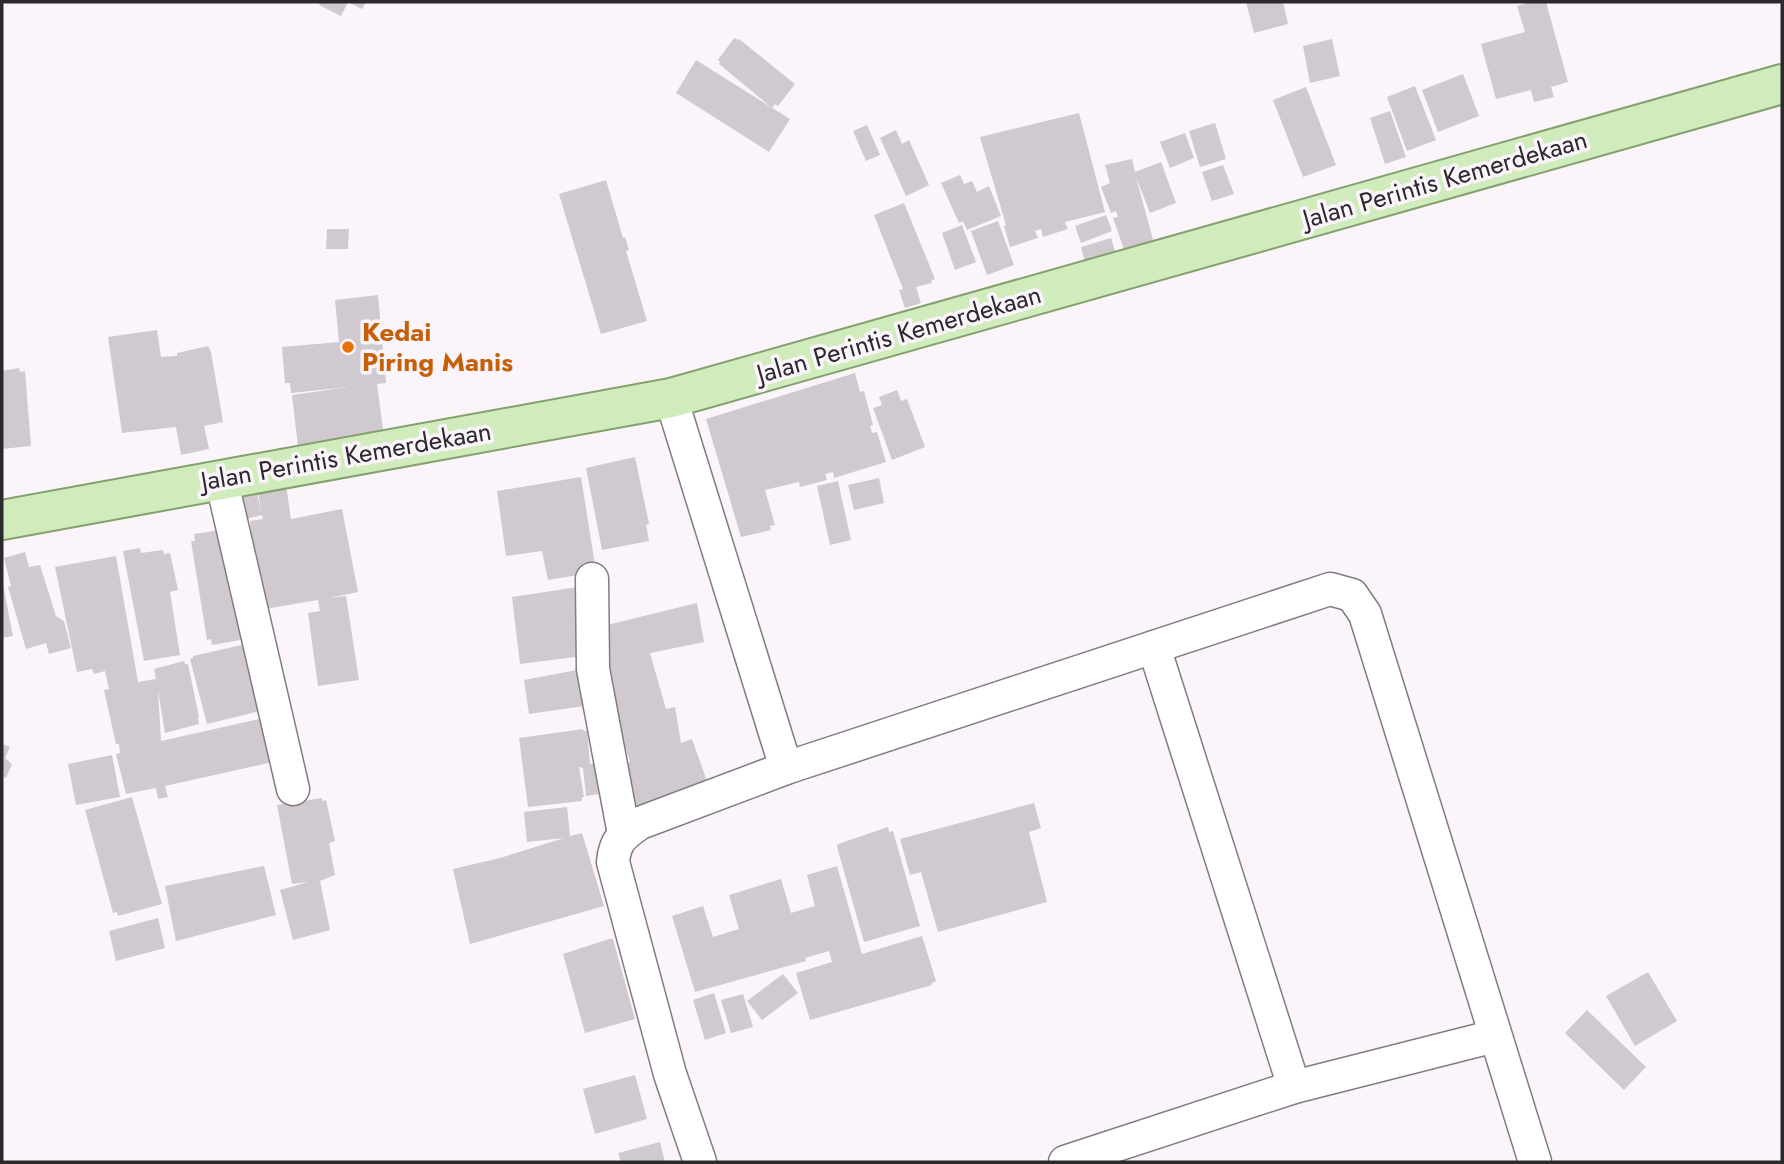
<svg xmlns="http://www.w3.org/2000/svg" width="1784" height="1164" font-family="Jost,sans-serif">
	<rect width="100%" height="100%" fill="#fbf4fb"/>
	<g fill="#d0c9d0">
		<path d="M321,2H366L362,9L348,2L341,16L319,5Z"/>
		<path d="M1246,2H1283L1288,24L1254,33Z"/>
		<path d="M1531,2H1546L1568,82L1551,87L1554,97L1534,102L1531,90L1496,99L1481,44L1525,32L1517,6Z"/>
		<path d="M734,38L738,40L739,39L795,84L778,106L775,104L772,108L719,64L720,62L718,60Z"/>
		<path d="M1332,39L1340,76L1310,83L1303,46Z"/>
		<path d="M696,60L790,119L769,152L676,93Z"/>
		<path d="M1463,74L1479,116L1438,132L1422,90Z"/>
		<path d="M1415,86L1436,140L1407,151L1387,97Z"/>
		<path d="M1306,87L1336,165L1303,177L1273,100Z"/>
		<path d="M1390,111L1406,157L1385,164L1370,118Z"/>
		<path d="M1079,113L1105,212L1065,222L1068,229L1043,237L1041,229L1035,231L1038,238L1010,247L1004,226L1006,225L980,137Z"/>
		<path d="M1215,123L1226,159L1200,167L1189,131Z"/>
		<path d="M867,125L880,155L866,161L853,131Z"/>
		<path d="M896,130L902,144L909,140L929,185L906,196L880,138Z"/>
		<path d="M1185,133L1194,158L1170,168L1160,142Z"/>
		<path d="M1132,159L1135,172L1161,162L1176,203L1150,213L1136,177L1156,251L1128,261L1113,218L1118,217L1116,211L1111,213L1101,187L1110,183L1105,165Z"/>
		<path d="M1223,165L1234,194L1212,201L1202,172Z"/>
		<path d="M960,175L964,184L972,181L977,192L989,186L1001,216L967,230L963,221L959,223L941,183Z"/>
		<path d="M606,180L623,238L625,237L629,250L626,251L647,321L601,334L559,194Z"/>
		<path d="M904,203L935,279L931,281L932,283L916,287L921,303L905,308L899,290L903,289L874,215Z"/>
		<path d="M1106,215L1112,231L1081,243L1075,226Z"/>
		<path d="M998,221L1014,265L987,275L971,231Z"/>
		<path d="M962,225L976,262L955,270L942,233Z"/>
		<path d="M327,229H349L348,249H326Z"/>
		<path d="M1111,238L1119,264L1088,273L1081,247Z"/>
		<path d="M378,295L386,383L377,384L384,436L298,447L292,395L349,387L291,393L290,383H285L282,347L339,342L335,300Z"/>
		<path d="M157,330L161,357L177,356V353L208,346L211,352L223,422L204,426L209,449L181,455L176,427L122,433L108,337Z"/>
		<path d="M19,368L20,372L25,371L31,446L2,449V371Z"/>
		<path d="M855,373L860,392L864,391L873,425L870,426L872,433L877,432L886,462L834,478L833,472L825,474L827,480L800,487L799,482L765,490L775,525L770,526L771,530L741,537L706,419Z"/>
		<path d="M897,390L901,401L907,399L925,447L892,460L873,408L882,405L879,397Z"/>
		<path d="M635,457L649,524L646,525L649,541L602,550L586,468Z"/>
		<path d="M581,477L595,565L591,573L548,580L542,551L506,556L497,491Z"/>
		<path d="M879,478L884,503L854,510L848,485Z"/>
		<path d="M838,481L851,540L830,545L817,486Z"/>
		<path d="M286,485L291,519L342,509L358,592L329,598L346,596L359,680L318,686L308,613L320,611L318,600L265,609L248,531L251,529L250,521L263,519L262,515L238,521L232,491L256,487L261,513L258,490Z"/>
		<path d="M227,529L246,639L212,645L211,639L207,640L191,541H195L194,534Z"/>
		<path d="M140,548L141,553L163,550L164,554L170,553L178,590L170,592L180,655L144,661L123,551Z"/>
		<path d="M25,552L29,567L40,565L56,616L64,621L71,648L49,654L46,643L26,649L8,587L11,586L4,558Z"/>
		<path d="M116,556L138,682L156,679L154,669L184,661L185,664H188L199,717H198L199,724L165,733L158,690L161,741L264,718L273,762L165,786L168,797L158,799L156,788L126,794L116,754L120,753L119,744H116L104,690L109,689L105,671L94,674L92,669L77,672L55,567Z"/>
		<path d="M2,580L13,636L2,638Z"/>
		<path d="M578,587L583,656L520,664L512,597Z"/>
		<path d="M697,603L704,642L650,653L666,709L675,707L681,743L692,739L708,784L633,812L625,765L630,762L616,717L607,681V625Z"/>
		<path d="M242,645L260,711L207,724L190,659L193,658V656Z"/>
		<path d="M577,670L580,686L588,684L591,705L529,714L524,680Z"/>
		<path d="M583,729L584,731H587L590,764L603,762L606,793L586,796L583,768L579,767L584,797H582V801L528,807L519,738Z"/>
		<path d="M2,744L10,747L5,758L12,764L6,778L2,776Z"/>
		<path d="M112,755L120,797L76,805L68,764Z"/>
		<path d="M132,797L162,904L118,916L117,912L113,913L85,810Z"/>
		<path d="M322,798V801L326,800L335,841L329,843L335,875L320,881L330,930L293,940L280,890L308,882L292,884L277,805Z"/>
		<path d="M1034,803L1041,828L1029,832L1047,902L938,932L921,872L910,875L900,839Z"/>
		<path d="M567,807L570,836L582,833L604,906L470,944L453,869L500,858L564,838L527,842L524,812Z"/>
		<path d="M888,827L889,832L893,831L920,926L864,942L837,847L838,844Z"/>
		<path d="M264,866L276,915L176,941L165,886Z"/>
		<path d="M837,866L862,954L922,936L936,981L932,983V985L810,1020L796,973L832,962L829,951L805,958L806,961L695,992L672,916L703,906L713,937L739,929L729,895L781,879L791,913L815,906L807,875Z"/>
		<path d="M158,918L165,948L116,961L109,931Z"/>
		<path d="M609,939H613L635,1019L585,1033L563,954Z"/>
		<path d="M1648,972L1677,1021L1635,1046L1606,996Z"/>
		<path d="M783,974L798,993L762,1020L747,1001Z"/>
		<path d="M714,993L726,1033L705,1040L693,1000Z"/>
		<path d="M743,994L753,1027L731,1033L721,1000Z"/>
		<path d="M1587,1010L1646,1067L1624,1090L1565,1033Z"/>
		<path d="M635,1075L647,1119L595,1134L583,1089Z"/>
		<path d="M660,1142L665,1162H621L618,1153Z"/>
	</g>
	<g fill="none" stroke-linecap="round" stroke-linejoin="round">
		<defs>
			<g id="minor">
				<path d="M671,398L786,768"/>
				<path d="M221,478L293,789"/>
				<path d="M592,579L593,669L624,834"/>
				<path d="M1154,647L1294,1087"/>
				<path d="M700,1162L670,1074L613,862C615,840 623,835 640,823L786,768L1330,589L1352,595L1365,614L1535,1162"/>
				<path d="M1065,1162L1294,1087L1495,1036"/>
			</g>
			<path id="major" d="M2,520L671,398L1782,84"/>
		</defs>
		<use href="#minor" stroke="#827c82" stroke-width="35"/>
		<use href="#major" stroke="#84a06d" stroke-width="42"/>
		<use href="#minor" stroke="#fff" stroke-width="32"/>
		<use href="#major" stroke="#d1ecbc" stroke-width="38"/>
	</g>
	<circle fill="#e8710a" stroke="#fbf4fb" stroke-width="2.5" cx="348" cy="347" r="7"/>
	<g text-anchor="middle" stroke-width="7" stroke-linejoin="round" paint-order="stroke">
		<g font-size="26" fill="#2c292c" stroke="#fbf4fb">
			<text transform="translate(1445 179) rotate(-16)" y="9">Jalan Perintis Kemerdekaan</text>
			<text transform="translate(899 334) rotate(-16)" y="9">Jalan Perintis Kemerdekaan</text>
			<text transform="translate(346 456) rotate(-10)" y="9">Jalan Perintis Kemerdekaan</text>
		</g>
		<g font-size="26" font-weight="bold" fill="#c56008" stroke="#fbf4fb" text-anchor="start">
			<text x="362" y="341">Kedai<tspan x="362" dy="30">Piring Manis</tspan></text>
		</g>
	</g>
	<rect width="1784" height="1164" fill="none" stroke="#2c292c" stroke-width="7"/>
</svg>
